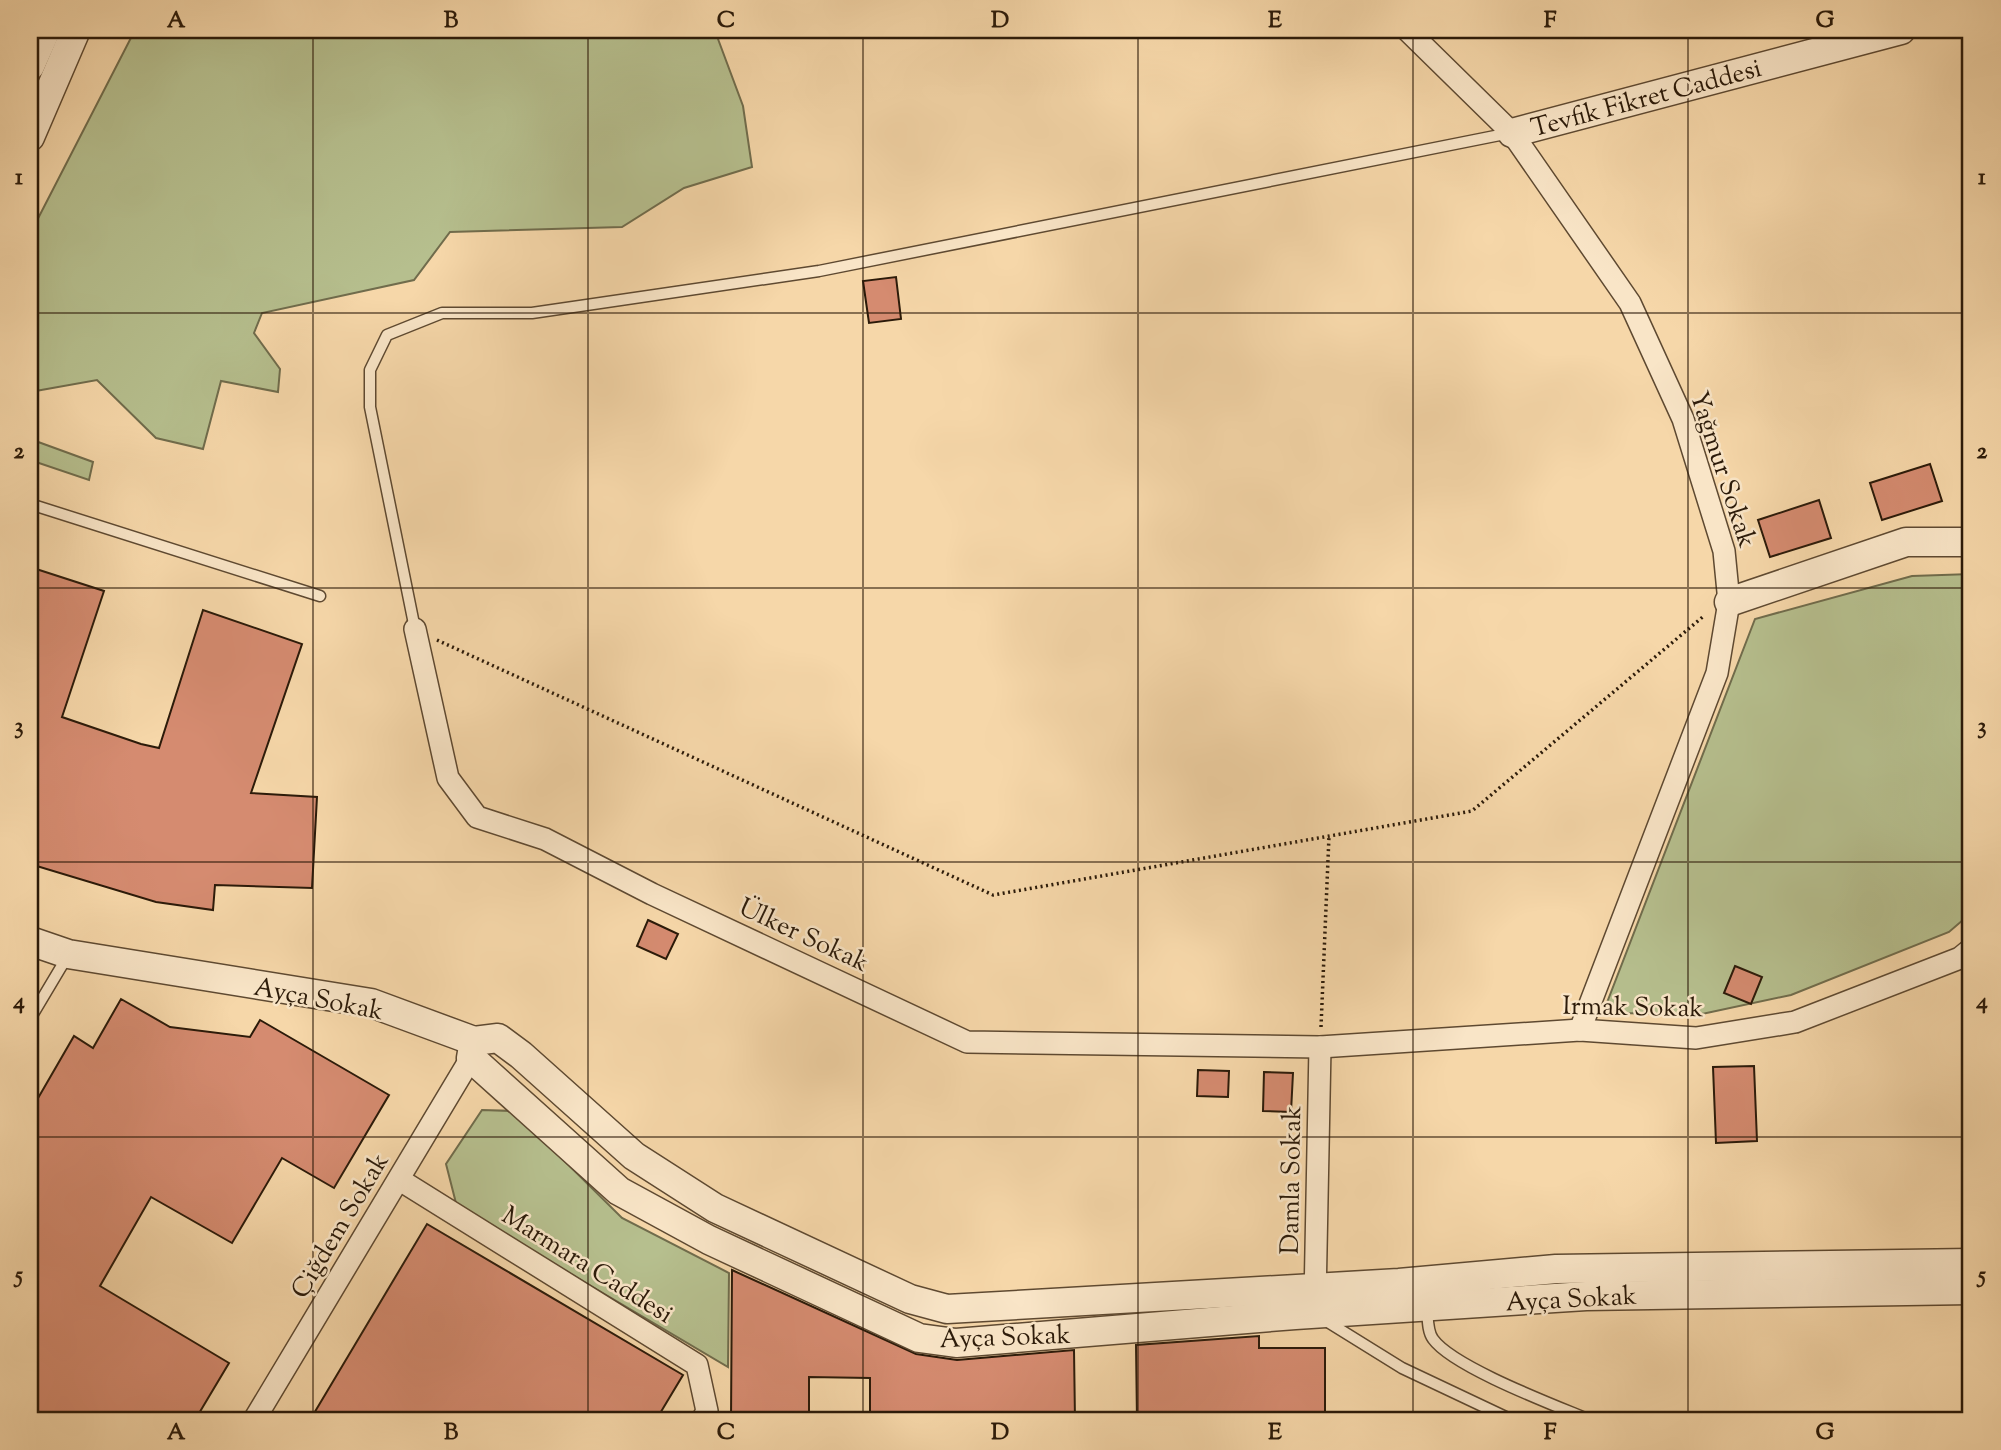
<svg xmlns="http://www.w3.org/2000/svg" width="2001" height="1450" font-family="'Sorts Mill Goudy',serif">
	<rect width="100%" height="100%" fill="#f6d7a9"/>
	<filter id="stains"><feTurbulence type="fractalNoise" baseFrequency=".00286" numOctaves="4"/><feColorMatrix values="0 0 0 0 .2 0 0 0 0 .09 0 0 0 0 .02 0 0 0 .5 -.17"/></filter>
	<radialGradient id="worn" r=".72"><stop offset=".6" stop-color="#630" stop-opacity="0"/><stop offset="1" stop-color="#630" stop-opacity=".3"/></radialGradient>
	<g fill="#b6bf8e" stroke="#706c4c" stroke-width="2">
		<path d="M135,30H733L718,39L743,106L752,167L684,188L622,227L450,232L414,280L262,313L254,333L280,369L278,392L221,381L203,449L156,438L97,380L30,392V234Z"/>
		<path d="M30,439L93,462L89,480L30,460Z"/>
		<path d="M1971,574V913L1949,932L1791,995L1702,1014L1603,1013L1755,619L1912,576Z"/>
		<path d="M482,1110L514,1111L622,1218L729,1273L728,1367L457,1207L446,1164Z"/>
	</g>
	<g fill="#d58b70" stroke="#2b1a09" stroke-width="2">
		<path d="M896,277L901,319L869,323L863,281Z"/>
		<path d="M1930,464L1942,501L1882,520L1870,483Z"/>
		<path d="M1819,500L1831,538L1770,557L1758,520Z"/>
		<path d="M30,567L104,591L62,717L141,744L159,748L203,610L302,644L251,793L317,797L312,888L215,885L213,910L156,902L30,864Z"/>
		<path d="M648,920L678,934L666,959L637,946Z"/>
		<path d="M1735,966L1762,977L1751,1004L1724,993Z"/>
		<path d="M121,999L170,1027L250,1037L260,1020L389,1095L334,1188L282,1158L232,1243L151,1197L100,1286L229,1363L195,1420H30V1112L74,1036L93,1048Z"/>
		<path d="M1754,1066L1757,1141L1716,1143L1713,1067Z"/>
		<path d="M1198,1070L1229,1071L1228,1097L1197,1096Z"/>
		<path d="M1264,1072L1293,1073L1291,1112L1263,1111Z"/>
		<path d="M427,1224L683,1375L656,1420H310Z"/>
		<path d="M732,1270L916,1354L957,1360L1074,1350L1075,1420H870V1378L809,1377V1420H731Z"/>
		<path d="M1259,1336V1348H1325V1420H1137L1136,1345Z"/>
	</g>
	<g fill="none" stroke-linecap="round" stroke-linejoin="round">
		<defs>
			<g id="service">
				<path d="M30,504L320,596"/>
				<path d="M415,629L370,407V370L387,335L442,313H532L819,271L1510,133"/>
				<path d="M30,1019L67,957"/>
				<path d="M1427,1308C1428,1317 1427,1331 1433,1339C1453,1367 1554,1405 1590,1420"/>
				<path d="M1323,1319L1402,1368L1512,1420"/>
			</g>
			<g id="minor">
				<path d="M1407,30L1512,133L1630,303L1683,419L1724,551L1729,602L1717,673L1580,1030"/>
				<path d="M415,629L448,778L477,817L545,839L652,894L967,1042L1320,1047L1580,1030L1696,1038L1795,1022L1960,958L1971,949"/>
				<path d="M400,1180L697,1365L707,1411L702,1420"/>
				<path d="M1315,1300L1320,1047"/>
				<path d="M254,1420L471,1058"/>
			</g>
			<g id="tertiary">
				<path d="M30,66L46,30"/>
				<path d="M1512,133L1901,30"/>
				<path d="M30,137L76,30"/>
				<path d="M1729,602L1906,542H1971"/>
				<path d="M30,941L68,954L371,1003L474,1041L498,1038L521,1055L634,1156L715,1208L910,1299L947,1309L1399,1283L1556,1269L1971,1263"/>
				<path d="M474,1041L471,1058L619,1191L709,1240L919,1338L956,1343L1295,1315L1586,1296L1971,1290"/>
			</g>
		</defs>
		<use href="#service" stroke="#5e4931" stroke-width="13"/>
		<use href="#minor" stroke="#5e4931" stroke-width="24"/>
		<use href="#tertiary" stroke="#5e4931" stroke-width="31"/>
		<g stroke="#2b1a09" stroke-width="3.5" stroke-dasharray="2 3.5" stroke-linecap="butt">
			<path d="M437,640L993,895L1472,811L1705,615"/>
			<path d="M1321,1027L1329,836"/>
		</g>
		<use href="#service" stroke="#f9e5c7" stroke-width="10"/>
		<use href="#minor" stroke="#f9e5c7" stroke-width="21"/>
		<use href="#tertiary" stroke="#f9e5c7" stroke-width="28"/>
	</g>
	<path fill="none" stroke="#2b1a09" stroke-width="2" stroke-opacity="0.55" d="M313,30V1420M588,30V1420M863,30V1420M1138,30V1420M1413,30V1420M1688,30V1420M30,313H1971M30,588H1971M30,862H1971M30,1137H1971"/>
	<g text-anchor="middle" stroke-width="5" stroke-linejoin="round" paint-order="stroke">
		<g font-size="26" fill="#2b1a09" stroke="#f9e5c7">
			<text transform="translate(1646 97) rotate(-15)" y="9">Tevfik Fikret Caddesi</text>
			<text transform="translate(1724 469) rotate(72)" y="9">Yağmur Sokak</text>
			<text transform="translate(804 934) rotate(25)" y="9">Ülker Sokak</text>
			<text transform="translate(319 998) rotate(11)" y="9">Ayça Sokak</text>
			<text transform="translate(1633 1006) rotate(1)" y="9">Irmak Sokak</text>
			<text transform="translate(1290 1180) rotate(-89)" y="9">Damla Sokak</text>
			<text transform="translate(339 1225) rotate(-59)" y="9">Çiğdem Sokak</text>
			<text transform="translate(588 1264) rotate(32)" y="9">Marmara Caddesi</text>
			<text transform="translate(1571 1298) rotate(-3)" y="9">Ayça Sokak</text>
			<text transform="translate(1005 1336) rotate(-2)" y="9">Ayça Sokak</text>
		</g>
	</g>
	<rect width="2001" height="1450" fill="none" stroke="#f6d7a9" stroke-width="77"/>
	<rect x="38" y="38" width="1924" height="1374" fill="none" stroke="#2b1a09" stroke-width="2.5"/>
	<g font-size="23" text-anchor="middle" font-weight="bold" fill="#2b1a09">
		<text x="176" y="27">A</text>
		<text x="451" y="27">B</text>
		<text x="726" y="27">C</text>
		<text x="1000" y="27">D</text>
		<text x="1275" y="27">E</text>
		<text x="1550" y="27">F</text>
		<text x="1825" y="27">G</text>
		<text x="19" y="184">1</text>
		<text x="1982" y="184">1</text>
		<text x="19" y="458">2</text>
		<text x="1982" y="458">2</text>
		<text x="19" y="733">3</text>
		<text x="1982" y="733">3</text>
		<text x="19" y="1008">4</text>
		<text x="1982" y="1008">4</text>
		<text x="19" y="1282">5</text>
		<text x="1982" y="1282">5</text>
		<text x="176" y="1439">A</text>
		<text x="451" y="1439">B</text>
		<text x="726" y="1439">C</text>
		<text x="1000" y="1439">D</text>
		<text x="1275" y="1439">E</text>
		<text x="1550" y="1439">F</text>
		<text x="1825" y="1439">G</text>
	</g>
	<rect width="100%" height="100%" filter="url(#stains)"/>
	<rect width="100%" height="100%" fill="url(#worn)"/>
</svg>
